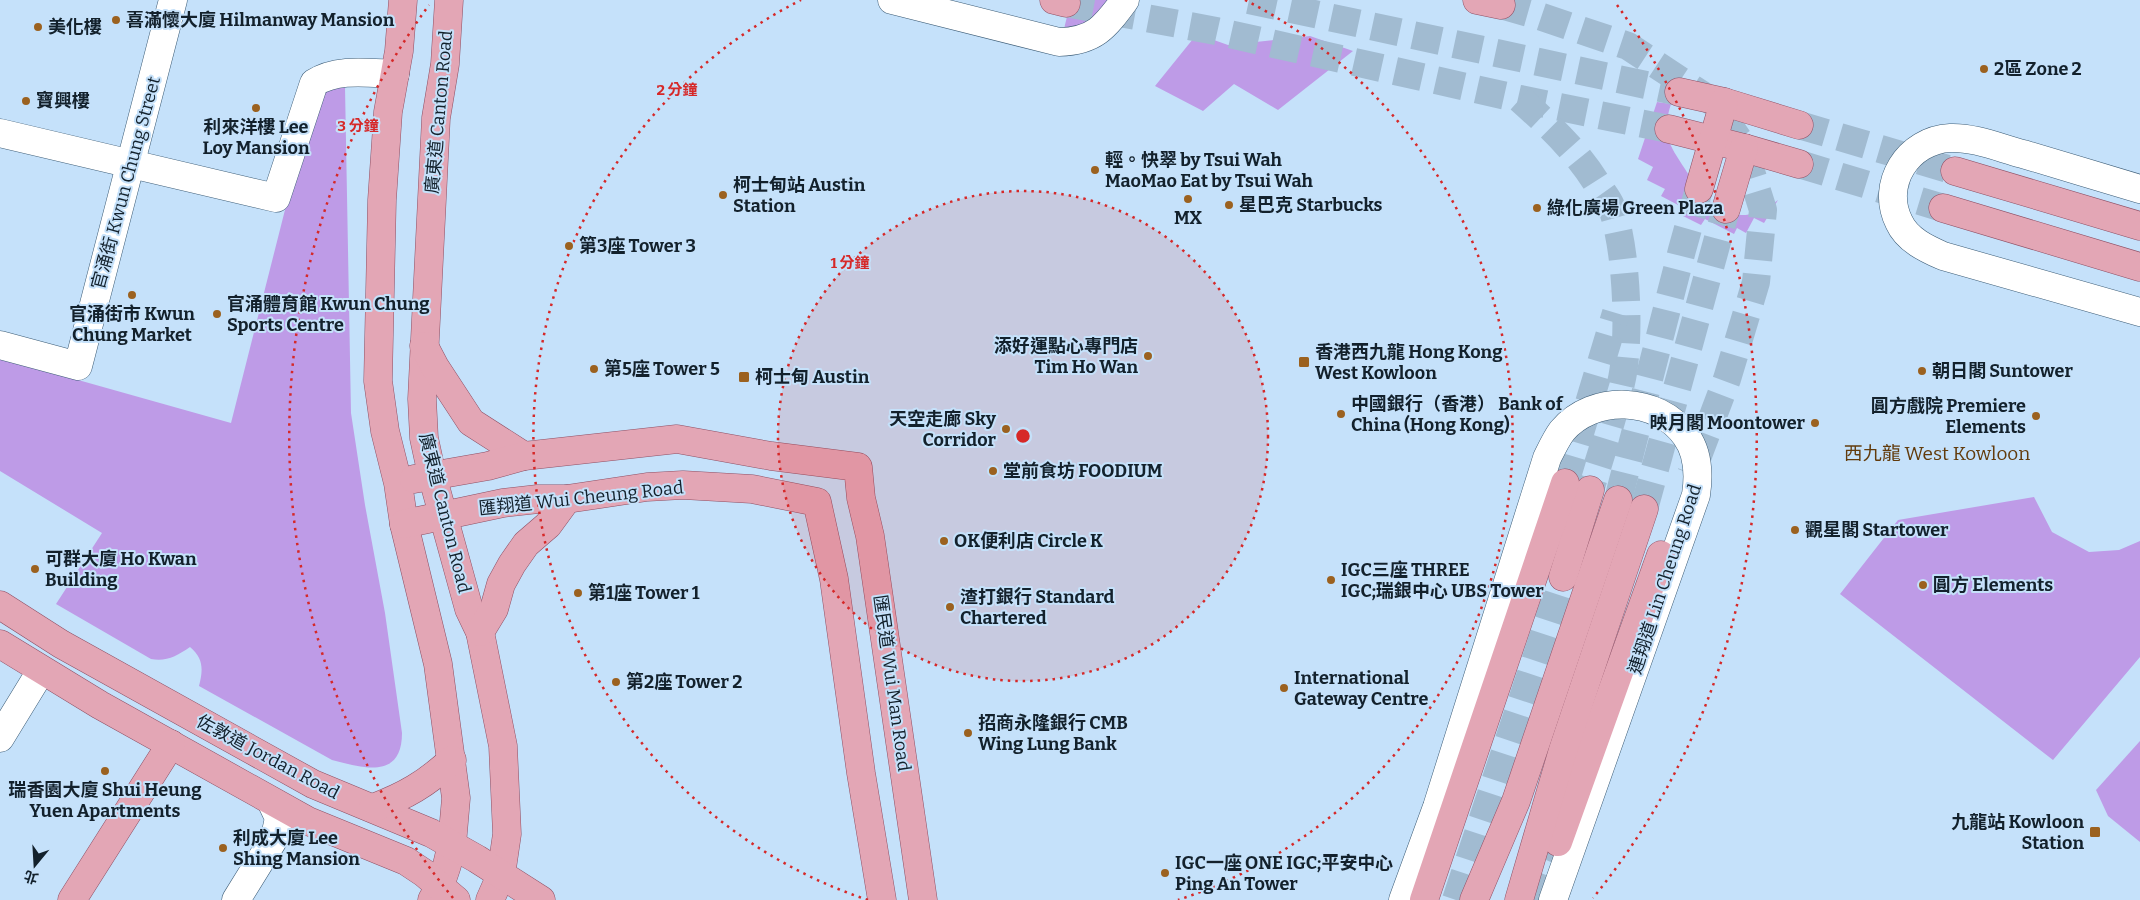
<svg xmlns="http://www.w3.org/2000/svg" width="2140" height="900" font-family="Bitter,'Noto Sans TC',serif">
	<rect width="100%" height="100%" fill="#c5e1fa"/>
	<g fill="#be9be7">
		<path d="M1071,0H1113L1088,26L1064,29Z"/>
		<path d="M1197,34L1228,45L1310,36L1353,51L1278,110L1234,84L1203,111L1155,86Z"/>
		<path d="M345,87L351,413L365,505L385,613L402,733C402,780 363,768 332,760L199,686C203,670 204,659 190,647C177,656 166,662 151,659L56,604L102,533L0,471V358L231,423L287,202L321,89Z"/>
		<path d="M1657,102L1671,104C1661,135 1669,144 1685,169C1708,207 1736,233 1778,200L1764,223L1754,218L1746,233L1737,228L1734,234L1705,219L1701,225L1677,213L1680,206L1661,196L1665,189L1647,180L1653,167L1638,159Z"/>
		<path d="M2034,497L2052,532L2089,552L2119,550L2140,541V657L2053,760L1840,594L1898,520Z"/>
		<path d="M2140,741V842L2108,816L2096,790Z"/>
	</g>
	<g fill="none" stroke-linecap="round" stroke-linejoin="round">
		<g stroke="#a1bbd1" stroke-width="28" stroke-dasharray="28 14" stroke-linecap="butt">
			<path d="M1249,0L1679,92"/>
			<path d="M1066,3L1216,31L1520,99L1669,129"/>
			<path d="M1501,5L1536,15L1628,46L1713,102L1743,146L1763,210L1756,282L1727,379L1691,474"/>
			<path d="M1520,99C1550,126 1578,152 1599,187C1603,193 1608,199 1611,206C1627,245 1631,342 1621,383C1613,419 1601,454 1590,490"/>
			<path d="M1799,125L1955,171"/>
			<path d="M1799,164L1943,208"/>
			<path d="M1565,483L1616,313"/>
			<path d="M1618,500L1682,250L1699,189"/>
			<path d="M1644,509L1726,209"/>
			<path d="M1456,900L1563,577"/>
			<path d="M1533,900L1558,842"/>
		</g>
		<defs>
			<g id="minor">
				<path d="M892,0L1059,42C1095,41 1105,27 1125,0"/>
				<path d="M0,133L276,198L314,83C337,68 368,73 395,74"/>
				<path d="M2140,189C2101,177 2062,166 2023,154C2000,148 1974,137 1950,138C1908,140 1880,184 1899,222C1907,240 1927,249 1943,256L2140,312"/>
				<path d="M0,345L78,366L173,0"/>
				<path d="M0,738L41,671"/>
				<path d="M236,900L275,837L279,818L271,801"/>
				<path d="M1403,900L1437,807L1547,458C1551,450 1556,439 1562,431C1593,394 1658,396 1686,436C1699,454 1699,475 1696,495L1553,900"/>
			</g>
			<g id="major">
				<path d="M403,0L399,51L388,112L382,200L378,381L385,431L398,483L404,524L438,664L456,798L452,844L447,865L440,886L432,900"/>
				<path d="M449,0L445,64L436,118L422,399L424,438L432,475L469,609L480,632L503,746L507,834L501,875L490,900"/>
				<path d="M1054,0L1066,3"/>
				<path d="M1477,0L1501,5"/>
				<path d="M1679,92L1724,102L1799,125"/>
				<path d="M1669,129L1744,148L1799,164"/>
				<path d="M1955,171L2140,226"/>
				<path d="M1699,189L1724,102"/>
				<path d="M1943,208L2140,267"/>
				<path d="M1726,209L1744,148"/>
				<path d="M424,346L435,367L471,422L524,456"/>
				<path d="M414,479L488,466L524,456L677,439L771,456L858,467L861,498L870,536L923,900"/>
				<path d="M404,524L503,503L538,499H567L647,487L683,485L752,489L817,502L834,579L861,773L882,900"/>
				<path d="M1563,577L1590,490"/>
				<path d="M0,605L61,644L313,784L431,833L477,859L541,900"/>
				<path d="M480,632L494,609L501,584L512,564L526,544L548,525L567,499"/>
				<path d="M0,644L100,705L308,821L406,861L424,873L456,900"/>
				<path d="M373,808C405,796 426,784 452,760"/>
				<path d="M1558,842L1661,555"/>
				<path d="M72,900L171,744"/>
				<path d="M1424,900L1565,483"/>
				<path d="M1474,900L1516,801L1618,500"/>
				<path d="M1519,900L1563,750L1644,509"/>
			</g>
		</defs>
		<use href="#minor" stroke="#3c5c76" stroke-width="29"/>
		<use href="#major" stroke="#8e5065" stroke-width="29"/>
		<use href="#minor" stroke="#fff" stroke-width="28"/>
		<use href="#major" stroke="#e3a6b5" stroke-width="28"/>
	</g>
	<circle cx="1023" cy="436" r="245" fill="#d62828" fill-opacity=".12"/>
	<g fill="none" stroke="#d62828" stroke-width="2.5" stroke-dasharray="2.5 5">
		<circle cx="1023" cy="436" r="245"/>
		<path d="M868 900A489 489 0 0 1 801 0M1245 0A489 489 0 0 1 1178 900"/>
		<path d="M453 898A734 734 0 0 1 429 5M1617 5A734 734 0 0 1 1593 898"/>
	</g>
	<g fill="#9b611f" stroke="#c5e1fa" stroke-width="2">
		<circle cx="116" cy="20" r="5"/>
		<circle cx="38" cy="27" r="5"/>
		<circle cx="1984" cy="69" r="5"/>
		<circle cx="26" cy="101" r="5"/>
		<circle cx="256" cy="108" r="5"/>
		<circle cx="1095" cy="170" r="5"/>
		<circle cx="723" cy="195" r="5"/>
		<circle cx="1188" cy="199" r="5"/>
		<circle cx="1229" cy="205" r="5"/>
		<circle cx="1537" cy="208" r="5"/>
		<circle cx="569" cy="246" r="5"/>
		<circle cx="132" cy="295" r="5"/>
		<circle cx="217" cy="314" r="5"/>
		<circle cx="1148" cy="356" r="5"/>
		<rect x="1298" y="356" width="12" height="12" rx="2.5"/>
		<circle cx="594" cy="369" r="5"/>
		<circle cx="1922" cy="371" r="5"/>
		<rect x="738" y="371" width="12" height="12" rx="2.5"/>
		<circle cx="1341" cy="414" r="5"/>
		<circle cx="2036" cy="416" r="5"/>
		<circle cx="1815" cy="423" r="5"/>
		<circle cx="1006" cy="429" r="5"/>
		<circle cx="993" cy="471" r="5"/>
		<circle cx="1795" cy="530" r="5"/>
		<circle cx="944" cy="541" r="5"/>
		<circle cx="35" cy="569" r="5"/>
		<circle cx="1331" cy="580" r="5"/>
		<circle cx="1923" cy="585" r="5"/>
		<circle cx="578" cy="593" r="5"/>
		<circle cx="950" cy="607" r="5"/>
		<circle cx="616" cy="682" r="5"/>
		<circle cx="1284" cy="688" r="5"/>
		<circle cx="968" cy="733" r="5"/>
		<circle cx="105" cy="771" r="5"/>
		<rect x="2089" y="826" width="12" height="12" rx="2.5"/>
		<circle cx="223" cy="848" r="5"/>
		<circle cx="1165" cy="873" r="5"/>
	</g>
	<g text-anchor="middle" stroke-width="4" stroke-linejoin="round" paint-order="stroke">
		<g font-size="18" font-weight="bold" fill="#13212c" stroke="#c5e1fa" text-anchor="start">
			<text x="126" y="26">喜滿懷大廈 Hilmanway Mansion</text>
			<text x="48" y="33">美化樓</text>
			<text x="1994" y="75">2區 Zone 2</text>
			<text x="36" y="107">寶興樓</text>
			<text x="256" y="133" text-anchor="middle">利來洋樓 Lee<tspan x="256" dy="21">Loy Mansion</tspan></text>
			<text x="1105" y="166">輕。快翠 by Tsui Wah<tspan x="1105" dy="21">MaoMao Eat by Tsui Wah</tspan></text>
			<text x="733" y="191">柯士甸站 Austin<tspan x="733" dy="21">Station</tspan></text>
			<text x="1239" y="211">星巴克 Starbucks</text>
			<text x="1547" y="214">綠化廣場 Green Plaza</text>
			<text x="1188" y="224" text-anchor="middle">MX</text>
			<text x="579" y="252">第3座 Tower 3</text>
			<text x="227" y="310">官涌體育館 Kwun Chung<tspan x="227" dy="21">Sports Centre</tspan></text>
			<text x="132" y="320" text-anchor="middle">官涌街市 Kwun<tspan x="132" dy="21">Chung Market</tspan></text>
			<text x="1138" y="352" text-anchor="end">添好運點心專門店<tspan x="1138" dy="21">Tim Ho Wan</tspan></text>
			<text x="1315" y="358">香港西九龍 Hong Kong<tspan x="1315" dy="21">West Kowloon</tspan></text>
			<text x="604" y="375">第5座 Tower 5</text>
			<text x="1932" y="377">朝日閣 Suntower</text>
			<text x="755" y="383">柯士甸 Austin</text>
			<text x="1351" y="410">中國銀行（香港） Bank of<tspan x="1351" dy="21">China (Hong Kong)</tspan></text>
			<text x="2026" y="412" text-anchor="end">圓方戲院 Premiere<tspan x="2026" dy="21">Elements</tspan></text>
			<text x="996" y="425" text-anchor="end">天空走廊 Sky<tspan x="996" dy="21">Corridor</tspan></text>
			<text x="1805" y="429" text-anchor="end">映月閣 Moontower</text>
			<text x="1003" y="477">堂前食坊 FOODIUM</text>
			<text x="1805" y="536">觀星閣 Startower</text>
			<text x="954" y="547">OK便利店 Circle K</text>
			<text x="45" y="565">可群大廈 Ho Kwan<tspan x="45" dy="21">Building</tspan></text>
			<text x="1341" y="576">IGC三座 THREE<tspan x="1341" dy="21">IGC;瑞銀中心 UBS Tower</tspan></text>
			<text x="1933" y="591">圓方 Elements</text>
			<text x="588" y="599">第1座 Tower 1</text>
			<text x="960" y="603">渣打銀行 Standard<tspan x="960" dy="21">Chartered</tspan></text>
			<text x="1294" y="684">International<tspan x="1294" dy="21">Gateway Centre</tspan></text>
			<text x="626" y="688">第2座 Tower 2</text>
			<text x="978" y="729">招商永隆銀行 CMB<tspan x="978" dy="21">Wing Lung Bank</tspan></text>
			<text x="105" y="796" text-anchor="middle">瑞香園大廈 Shui Heung<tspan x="105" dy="21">Yuen Apartments</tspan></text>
			<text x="2084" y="828" text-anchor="end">九龍站 Kowloon<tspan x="2084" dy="21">Station</tspan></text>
			<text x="233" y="844">利成大廈 Lee<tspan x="233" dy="21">Shing Mansion</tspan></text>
			<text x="1175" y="869">IGC一座 ONE IGC;平安中心<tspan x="1175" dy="21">Ping An Tower</tspan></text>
		</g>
		<g font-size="18" fill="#13212c" stroke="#c5e1fa">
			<text transform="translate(439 112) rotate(-85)" y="6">廣東道 Canton Road</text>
			<text transform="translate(126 183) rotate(-75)" y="6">官涌街 Kwun Chung Street</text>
			<text transform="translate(581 498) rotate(-6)" y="6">匯翔道 Wui Cheung Road</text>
			<text transform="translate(445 513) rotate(76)" y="6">廣東道 Canton Road</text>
			<text transform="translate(1665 579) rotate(-72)" y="6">連翔道 Lin Cheung Road</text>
			<text transform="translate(892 683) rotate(82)" y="6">匯民道 Wui Man Road</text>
			<text transform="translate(268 757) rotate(28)" y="6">佐敦道 Jordan Road</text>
		</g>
		<g font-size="19" fill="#623b0c" stroke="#c5e1fa">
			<text x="1937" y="460">西九龍 West Kowloon</text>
		</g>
	</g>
	<circle cx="1023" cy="436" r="8" fill="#d62828" stroke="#c5e1fa" stroke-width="2.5"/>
	<g font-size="15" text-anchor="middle" font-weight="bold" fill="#d62828" stroke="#c5e1fa" stroke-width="4" stroke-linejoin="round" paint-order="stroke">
		<text x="677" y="95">2 分鐘</text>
		<text x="358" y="131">3 分鐘</text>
		<text x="850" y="268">1 分鐘</text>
	</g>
	<g transform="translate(35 865) rotate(198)" stroke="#c5e1fa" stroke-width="4" paint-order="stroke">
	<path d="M0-4L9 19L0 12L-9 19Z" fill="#13212c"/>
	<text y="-8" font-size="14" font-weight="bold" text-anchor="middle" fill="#13212c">北</text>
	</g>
</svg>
